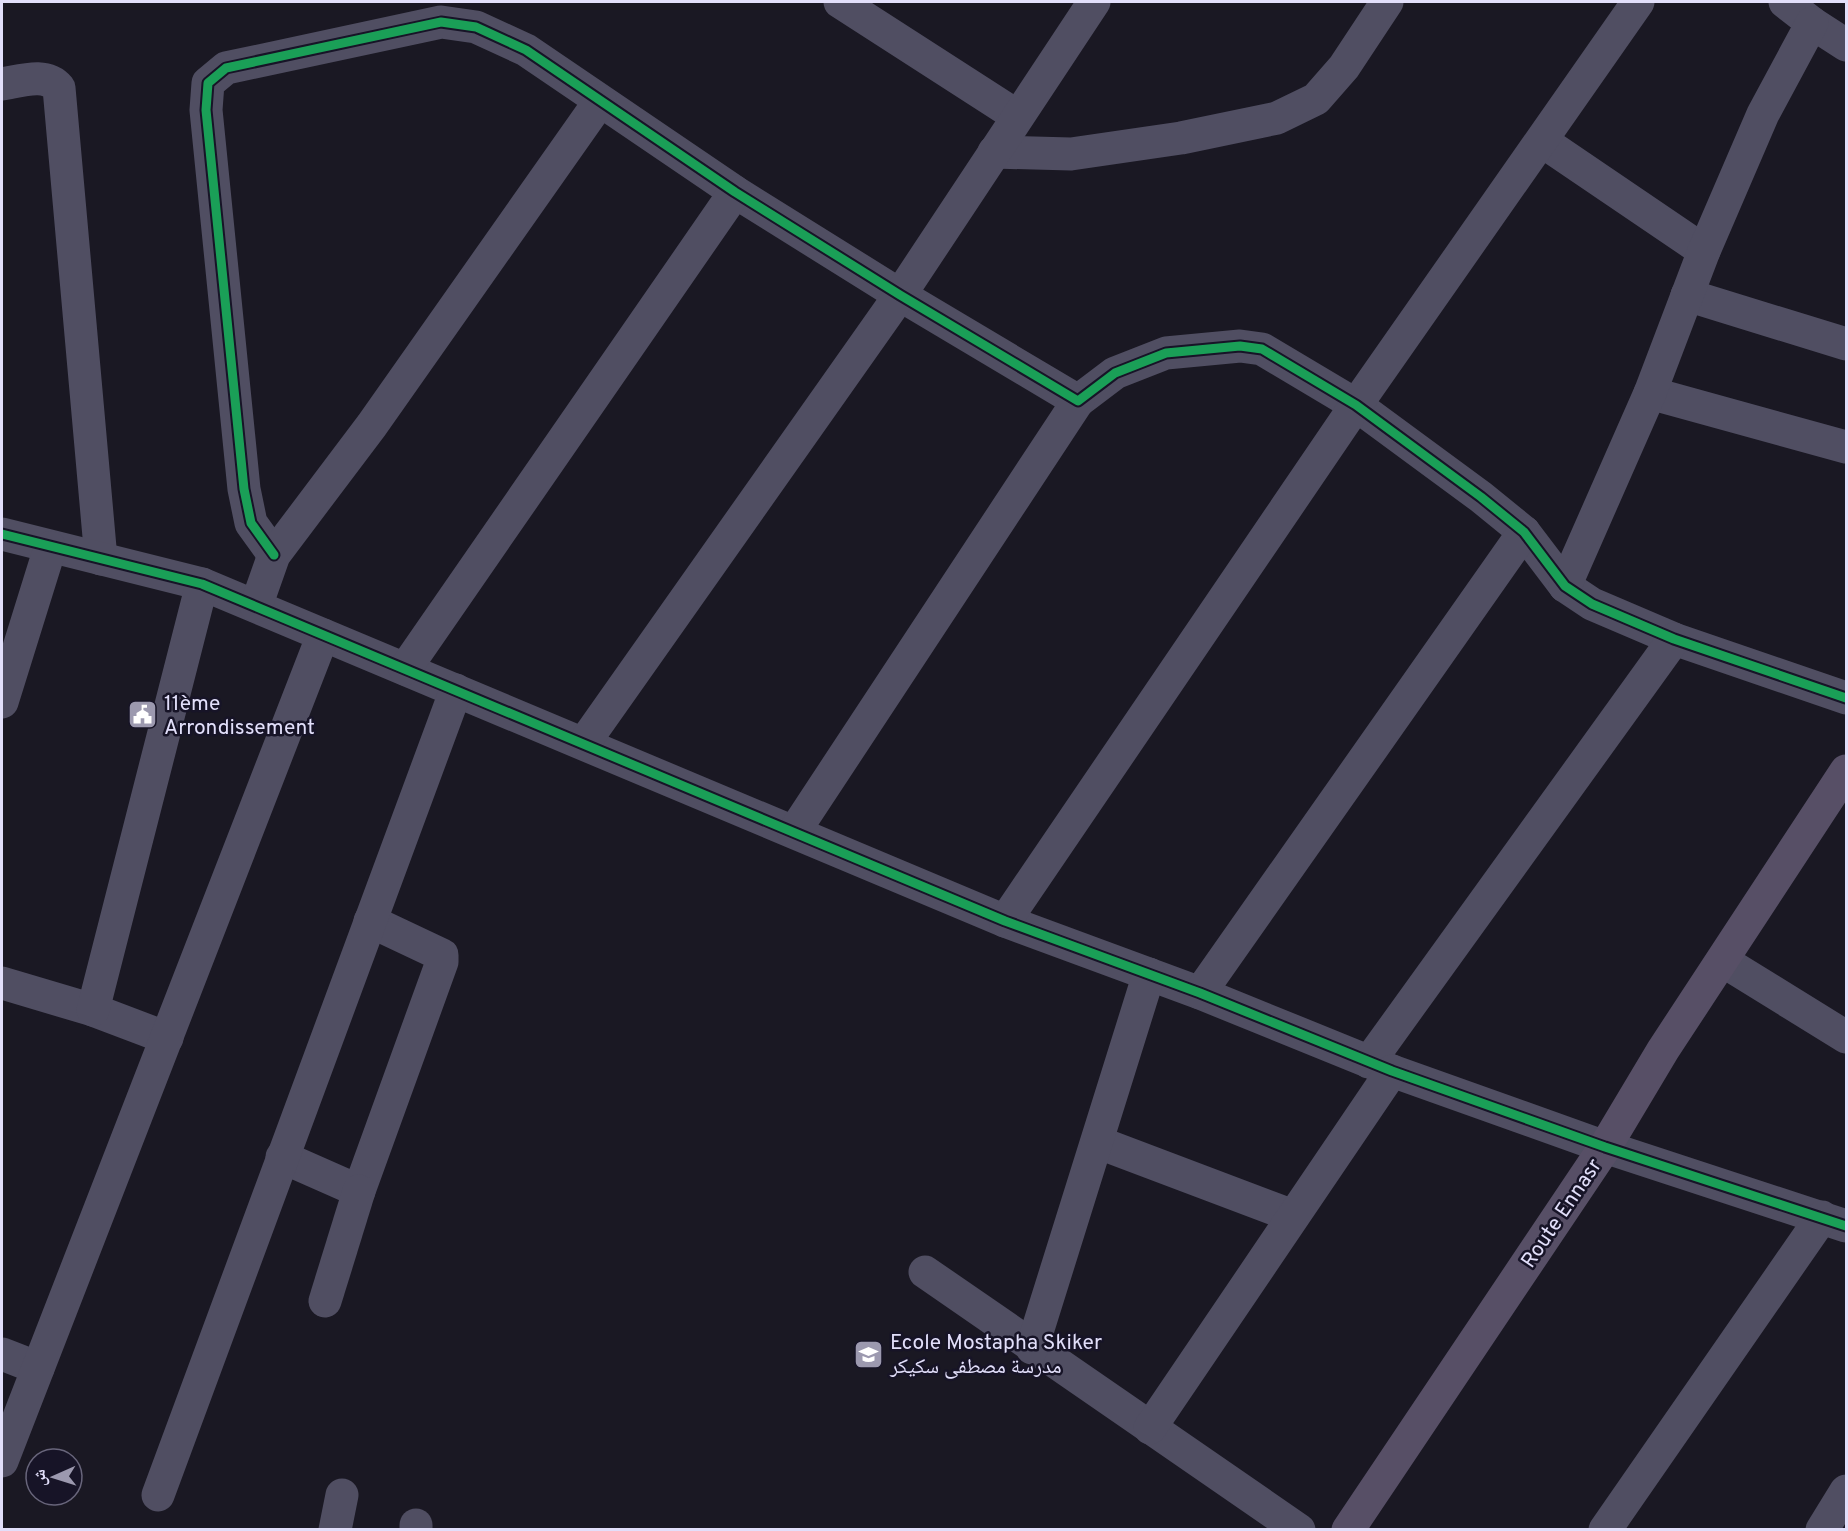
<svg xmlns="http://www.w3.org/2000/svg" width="1848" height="1531" font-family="Overpass,'Noto Naskh Arabic',sans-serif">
	<rect width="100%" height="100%" fill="#1a1823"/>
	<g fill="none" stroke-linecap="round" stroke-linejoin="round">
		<g stroke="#504e62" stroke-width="33">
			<path d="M840,2L1017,116"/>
			<path d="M1785,2L1812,23L1846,45"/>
			<path d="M2,84C21,81 46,72 59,88L101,559"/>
			<path d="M1542,141L1704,251"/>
			<path d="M994,152L1071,154L1181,138L1277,118L1316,99L1344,67L1387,2"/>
			<path d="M1687,295L1846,344"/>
			<path d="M1650,393L1846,447"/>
			<path d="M2,534L202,584L1005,921L1200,993L1392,1071L1605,1147L1846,1226"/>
			<path d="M274,555L251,523L244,489L206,110L208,83L226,68L441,22L476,27L526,50L735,192L900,295L1078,401L1115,373L1166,353L1240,346L1262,349L1356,405L1481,497L1524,532L1565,586L1592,604L1674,639L1846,698"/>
			<path d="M1565,586L1650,393L1704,251L1763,114L1812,23"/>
			<path d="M256,606L274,555L372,425L600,101"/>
			<path d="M405,669L735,192"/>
			<path d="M2,702L50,548"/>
			<path d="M584,743L900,295L1094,2"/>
			<path d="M794,832L1078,401"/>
			<path d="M1005,921L1356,405L1638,2"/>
			<path d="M1723,961L1846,1037"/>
			<path d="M2,983L93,1010L167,1038"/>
			<path d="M1200,993L1524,532"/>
			<path d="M93,1010L202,584"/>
			<path d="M1369,1062L1674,639"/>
			<path d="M1097,1142L1293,1216"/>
			<path d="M282,1157L359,1191L442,962V955L370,921"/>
			<path d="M925,1272L1299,1530"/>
			<path d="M325,1301L359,1191"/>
			<path d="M1032,1348L1149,974"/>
			<path d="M2,1354L38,1368"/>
			<path d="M1150,1428L1392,1071"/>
			<path d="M2,1461L323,635"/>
			<path d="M158,1495L456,690"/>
			<path d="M335,1530L342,1495"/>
			<path d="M416,1530V1525"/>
			<path d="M1605,1530L1822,1217"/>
			<path d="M1822,1530L1846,1491"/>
		</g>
		<path stroke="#574f66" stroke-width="33" d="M1348,1530L1605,1147L1663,1050L1846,771"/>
		<defs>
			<g id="cycleway">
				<path d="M2,534L202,584L1005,921L1200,993L1392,1071L1605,1147L1846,1226"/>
				<path d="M274,555L251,523L244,489L206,110L208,83L226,68L441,22L476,27L526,50L735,192L900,295L1078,401L1115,373L1166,353L1240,346L1262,349L1356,405L1481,497L1524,532L1565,586L1592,604L1674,639L1846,698"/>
			</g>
		</defs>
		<use href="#cycleway" stroke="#171427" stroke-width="13"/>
		<use href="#cycleway" stroke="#1a9f57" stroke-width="9"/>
	</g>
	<defs>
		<symbol id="civic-square" viewBox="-11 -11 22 22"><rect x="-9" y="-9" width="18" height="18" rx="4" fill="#9c99af" stroke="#171427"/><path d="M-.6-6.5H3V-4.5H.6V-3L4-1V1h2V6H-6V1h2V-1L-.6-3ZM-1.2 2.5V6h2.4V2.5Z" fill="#fff"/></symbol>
		<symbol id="school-square" viewBox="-11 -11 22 22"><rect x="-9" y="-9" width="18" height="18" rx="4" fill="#9c99af" stroke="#171427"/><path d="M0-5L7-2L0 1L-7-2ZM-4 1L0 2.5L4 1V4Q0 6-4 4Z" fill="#fff"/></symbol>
	</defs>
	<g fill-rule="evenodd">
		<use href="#civic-square" x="126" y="698" width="33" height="33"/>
		<use href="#school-square" x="852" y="1338" width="33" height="33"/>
	</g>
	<g text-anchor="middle" stroke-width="5" stroke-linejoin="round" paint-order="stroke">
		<g font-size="21" fill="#e2dffa" stroke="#171427" text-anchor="start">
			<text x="164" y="710">11ème<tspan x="164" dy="24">Arrondissement</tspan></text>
			<text x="890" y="1349">Ecole Mostapha Skiker<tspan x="890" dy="24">مدرسة مصطفى سكيكر</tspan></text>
		</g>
		<g font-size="21" fill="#e2dffa" stroke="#171427">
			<text transform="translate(1561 1213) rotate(-56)" y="7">Route Ennasr</text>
		</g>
	</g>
	<rect width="1848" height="1531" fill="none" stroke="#e2dffa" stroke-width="6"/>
	<g transform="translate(54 1477) rotate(267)"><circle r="28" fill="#171427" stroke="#68657b" stroke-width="1.5"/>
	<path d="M0-4.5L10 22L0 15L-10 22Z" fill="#9c99af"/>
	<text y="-9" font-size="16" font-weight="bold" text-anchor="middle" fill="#e2dffa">ش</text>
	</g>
</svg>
